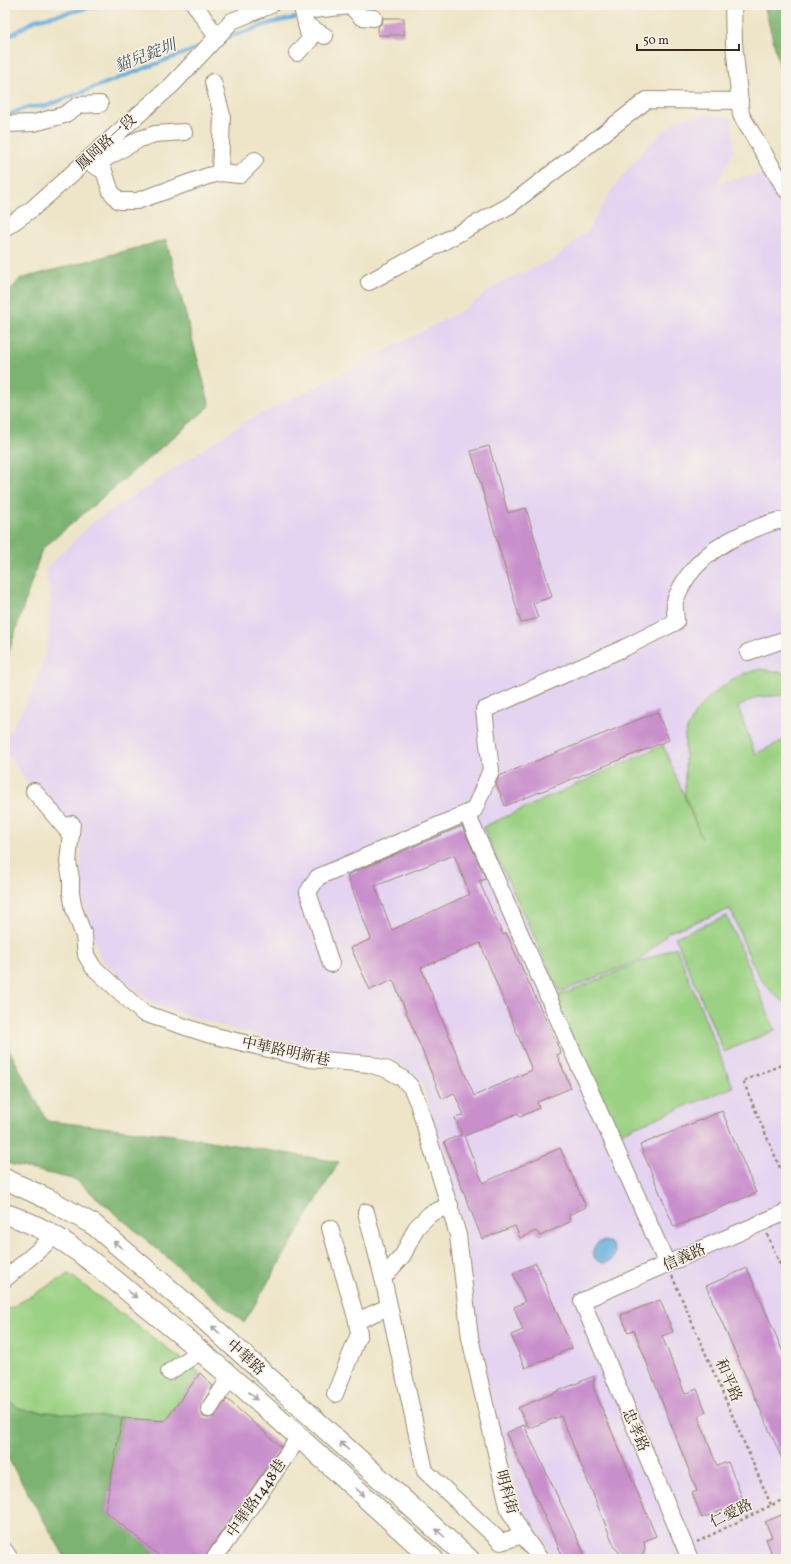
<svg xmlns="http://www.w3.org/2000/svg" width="791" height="1564" font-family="Vollkorn,'Noto Serif TC',serif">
	<rect width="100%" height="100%" fill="#f7f3e8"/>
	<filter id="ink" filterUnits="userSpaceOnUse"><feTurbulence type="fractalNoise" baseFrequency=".025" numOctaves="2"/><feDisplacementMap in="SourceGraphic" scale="8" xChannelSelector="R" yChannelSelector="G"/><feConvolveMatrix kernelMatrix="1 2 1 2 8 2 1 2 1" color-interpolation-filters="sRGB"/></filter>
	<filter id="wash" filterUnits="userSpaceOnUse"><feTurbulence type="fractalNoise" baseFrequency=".012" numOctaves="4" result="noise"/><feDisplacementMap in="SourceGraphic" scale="16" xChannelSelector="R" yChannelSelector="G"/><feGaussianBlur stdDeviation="0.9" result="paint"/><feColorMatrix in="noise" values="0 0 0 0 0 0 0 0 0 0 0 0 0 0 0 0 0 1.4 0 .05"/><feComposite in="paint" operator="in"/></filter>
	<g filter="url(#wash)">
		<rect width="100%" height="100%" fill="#eee5c8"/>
		<path fill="#e4d3f1" d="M709,114L732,118L734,150L718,182L786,170V1559H556L520,1505L473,1336L466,1234L422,1083L394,1059L318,1049L232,1029L153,1004L101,960L81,897V832L34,791L5,752V739L32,693L47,649L51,601L45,569L91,524L244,422L333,379L466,308L499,283L554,259L588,230L613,188L651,142L677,120Z"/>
		<g fill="#9bd183" stroke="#6b7e50">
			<path d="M760,669L786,673V695L757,697L738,707L755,754L786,739V971L780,973L786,979V1003C752,983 746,942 730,909L669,932L640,960L560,992L483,827L663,745L702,839L685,796V734L695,713L708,698L724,685L743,674Z"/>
			<path d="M727,916L775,1030L724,1052L675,937Z"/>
			<path d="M676,947L733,1087L612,1136L556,997Z"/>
			<path d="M69,1274L200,1373L165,1421L22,1410L5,1399V1311Z"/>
		</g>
		<g fill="#7cb371" stroke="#5c6e48">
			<path d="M764,5H786V91Z"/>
			<path d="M166,240L210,406L42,549L5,664V298L20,279Z"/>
			<path d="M5,1042L47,1121L174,1135L339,1162L244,1323L76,1180L5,1163Z"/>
			<path d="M5,1399L22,1410L122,1418L105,1511L163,1559H66L5,1453Z"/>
		</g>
		<circle fill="#66aedd" stroke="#506c7e" cx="604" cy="1252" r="11"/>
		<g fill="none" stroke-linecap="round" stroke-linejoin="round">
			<g stroke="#66aedd" stroke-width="4">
				<path d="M366,6L373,5"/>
				<path d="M5,39L35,20L102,5"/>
				<path d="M223,39L271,23L295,18"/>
				<path d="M5,116L28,107L46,106L198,48"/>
			</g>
		</g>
		<g id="blocks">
			<g fill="#c98fcc" fill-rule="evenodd">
				<path d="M383,18H404V35H378V27L382,23Z"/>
				<path d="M489,446L508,513L526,508L552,597L533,603L538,618L521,623L471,451Z"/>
				<path d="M657,712L669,740L505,806L496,783L499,776Z"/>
				<path d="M462,826L486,879L479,881L503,935L506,933L561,1053L557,1055L571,1088L537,1102L539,1108L520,1117L518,1113L464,1136L483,1183L560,1148L586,1207L569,1215L570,1222L540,1236L536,1231L520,1238L515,1226L482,1239L444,1142L462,1134L455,1118L464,1115L454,1093L442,1099L393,980L370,990L351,948L371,939L347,875ZM454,855L470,894L392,930L375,886ZM480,943L532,1070L474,1096L421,968Z"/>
				<path d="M722,1111L756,1193L674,1227L640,1145Z"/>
				<path d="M536,1263L572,1348L525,1368L511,1335L523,1330L514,1307L525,1302L513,1273Z"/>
				<path d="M747,1268L786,1359V1468L706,1286Z"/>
				<path d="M660,1300L673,1332L662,1336L685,1394L697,1389L706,1412L698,1416L717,1466L728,1462L744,1502L702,1518L692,1493L697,1491L634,1330L628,1332L621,1315Z"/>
				<path d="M200,1373L213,1386L200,1408L203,1417L208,1418L214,1417L227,1399L281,1447L206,1554L205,1559H163L105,1511L122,1418L165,1421Z"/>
				<path d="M594,1376L593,1387L656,1536L644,1541L645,1549L642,1556L638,1559L624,1558L615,1548L561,1416L529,1428L518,1408Z"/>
				<path d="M524,1425L585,1555L577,1559H564L506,1433Z"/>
				<path d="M786,1513V1556L774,1559L766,1539L772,1537L765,1522Z"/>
			</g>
		</g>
	</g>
	<g filter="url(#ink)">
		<use href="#blocks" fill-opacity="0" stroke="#948873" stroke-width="1"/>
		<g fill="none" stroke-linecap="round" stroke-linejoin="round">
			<defs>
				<g id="minor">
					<path d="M195,5L216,36"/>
					<path d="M301,5L303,11L351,6L361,17L374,18"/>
					<path d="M733,5L734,43L741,115L786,190"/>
					<path d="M306,25L325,36"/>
					<path d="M297,53L310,40L303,11"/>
					<path d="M213,82L222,115L220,173"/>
					<path d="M5,124L34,123L64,115L79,105L100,104"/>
					<path d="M86,161L104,171L111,192L119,201H137L208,176L220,173L240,175L255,160"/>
					<path d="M94,165L140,139L155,134L184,132"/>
					<path d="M5,228L32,209L173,84L232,21L271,5"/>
					<path d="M369,282L509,206L647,100L740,101"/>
					<path d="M748,652L786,639"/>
					<path d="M34,791L71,835"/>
					<path d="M467,814L667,1264"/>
					<path d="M72,824L68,862L71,879V893L74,909L84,936L86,955L93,967L143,1013L207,1034L281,1052L310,1059L369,1064L388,1070L402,1078L411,1087L418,1103L458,1235L470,1338L509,1510L523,1535L540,1559"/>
					<path d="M331,964L308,892L318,877L474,810L491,770L484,710L622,649L676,622C676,615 673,605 676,598C690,562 722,541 757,528C767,524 776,520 786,520"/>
					<path d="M450,1205L430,1214L416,1228L403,1255L383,1278L425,1471L501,1542L523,1535"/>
					<path d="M366,1212L383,1278"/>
					<path d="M330,1228L357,1321L359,1334L335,1394"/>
					<path d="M5,1279L55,1236"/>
					<path d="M357,1321L388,1307"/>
					<path d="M169,1372L201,1351"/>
					<path d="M209,1409L231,1376"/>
					<path d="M5,1551L10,1559"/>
					<path d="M214,1559L299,1437"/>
					<path d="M690,1559L582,1301L786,1212"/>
				</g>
				<g id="major">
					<path d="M5,1179L48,1199L94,1225L196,1312L469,1559"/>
					<path d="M5,1214C60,1230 105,1272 148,1308C247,1387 339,1474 433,1559"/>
				</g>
			</defs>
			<use href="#minor" stroke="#948873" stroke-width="18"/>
			<use href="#major" stroke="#948873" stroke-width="22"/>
			<g stroke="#948873" stroke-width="2.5" stroke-dasharray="3 3" stroke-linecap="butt">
				<path d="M786,1063L743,1081L786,1182"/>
				<path d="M767,1234L786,1279"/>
				<path d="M672,1276L771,1505"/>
				<path d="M697,1542L786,1498"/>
			</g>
			<use href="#minor" stroke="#fff" stroke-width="16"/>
			<use href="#major" stroke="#fff" stroke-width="20"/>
		</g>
		<defs><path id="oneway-shaft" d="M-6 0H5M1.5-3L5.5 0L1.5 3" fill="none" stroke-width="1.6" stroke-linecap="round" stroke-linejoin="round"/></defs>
		<g stroke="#a79f9a">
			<use href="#oneway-shaft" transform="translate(118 1245) rotate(-140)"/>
			<use href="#oneway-shaft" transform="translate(132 1294) rotate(39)"/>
			<use href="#oneway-shaft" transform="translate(216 1330) rotate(-137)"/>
			<use href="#oneway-shaft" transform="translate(253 1396) rotate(42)"/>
			<use href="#oneway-shaft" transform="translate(344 1446) rotate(-138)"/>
			<use href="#oneway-shaft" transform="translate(360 1492) rotate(42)"/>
			<use href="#oneway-shaft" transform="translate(440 1533) rotate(-138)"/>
		</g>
	</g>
	<g text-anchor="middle" stroke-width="3" stroke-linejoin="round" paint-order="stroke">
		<g font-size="15" fill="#3b2a1e" stroke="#f7f3e8">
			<text transform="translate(106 142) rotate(-42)" y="5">鳳岡路一段</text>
			<text transform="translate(286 1051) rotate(12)" y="5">中華路明新巷</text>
			<text transform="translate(684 1257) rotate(-24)" y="5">信義路</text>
			<text transform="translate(246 1357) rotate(42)" y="5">中華路</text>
			<text transform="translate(729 1380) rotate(67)" y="5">和平路</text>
			<text transform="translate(636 1430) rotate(67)" y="5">忠孝路</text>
			<text transform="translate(507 1492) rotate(74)" y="5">明科街</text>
			<text transform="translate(256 1498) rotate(-55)" y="5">中華路1448巷</text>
			<text transform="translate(731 1513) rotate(-26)" y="5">仁愛路</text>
		</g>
		<g font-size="16" font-style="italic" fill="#4a5861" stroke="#f7f3e8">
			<text transform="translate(145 55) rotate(-21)" y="6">貓兒錠圳</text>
		</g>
	</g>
	<rect width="791" height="1564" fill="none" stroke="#f7f3e8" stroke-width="20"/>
	<path d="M637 44v6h102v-6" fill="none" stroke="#3b2a1e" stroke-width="2"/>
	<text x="643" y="44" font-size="12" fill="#3b2a1e" stroke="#f7f3e8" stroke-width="3" paint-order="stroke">50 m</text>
</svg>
